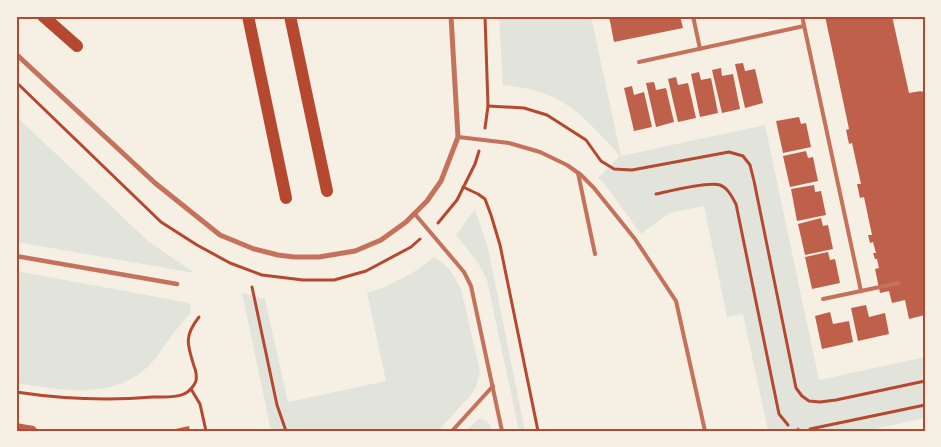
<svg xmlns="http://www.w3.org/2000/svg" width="941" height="447" font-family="'DejaVu Sans',sans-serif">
	<rect width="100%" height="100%" fill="#f6efe4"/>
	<g fill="#e2e4dc">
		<path d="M499,16H591L621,156L765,125L819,380L925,357V418L865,431H768L743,314L727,317L704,206L669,213L641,234L604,183L598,178L620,156C582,114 563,91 503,85Z"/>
		<path d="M16,116L149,242L195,273L16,242Z"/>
		<path d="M475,209L488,248L525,431H519L487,280L478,263L456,235Z"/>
		<path d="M434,257L443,263L451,271L461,289L480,371L476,387L471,395L438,431H271L242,293L265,299L288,402L386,381L367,293C392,285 414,274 434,257Z"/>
		<path d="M16,271L190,303L191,312C182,323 173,333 165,345C161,350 158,356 154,360C118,402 64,390 16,383Z"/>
		<path d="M479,419C487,420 490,423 492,431H466L475,422Z"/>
	</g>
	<g fill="#bf614a">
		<path d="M609,16H680L683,28L614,42Z"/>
		<path d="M825,16H892L909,93L921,91V92L923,91L925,100V315L909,319L905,300L892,303L889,291L880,293L875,269L879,268L877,259H875L873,253H876L873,242L870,243L868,235H872L864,197L860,198L857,184H861L852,143L849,144L846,130L849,129Z"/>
		<path d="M743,63L745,71L755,69L763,103L745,108L735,64Z"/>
		<path d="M721,68L722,76L733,74L740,109L722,113L712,70Z"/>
		<path d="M699,72L701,80L711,78L718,113L700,117L691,74Z"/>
		<path d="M676,77L678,85L688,83L696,118L678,122L668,79Z"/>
		<path d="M654,82L656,90L666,88L674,122L656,127L646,83Z"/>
		<path d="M632,86L634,95L644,92L652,127L634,131L624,88Z"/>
		<path d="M799,117L801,124L806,123L811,147L783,153L776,121Z"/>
		<path d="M806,151L808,158L813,157L818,181L790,187L783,156Z"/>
		<path d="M814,185L815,192L821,191L826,215L797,221L791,189Z"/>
		<path d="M821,218L823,226L828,225L833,249L805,255L798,224Z"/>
		<path d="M828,252L830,260L835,259L840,283L812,289L805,257Z"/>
		<path d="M866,305L869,317L885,313L889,334L858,341L851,308Z"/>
		<path d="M830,312L833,324L849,321L853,342L822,349L815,316Z"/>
		<path d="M16,423L34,426L39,431H16Z"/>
		<path d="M189,426L190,431H171V430Z"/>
	</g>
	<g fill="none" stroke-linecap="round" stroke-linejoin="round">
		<g stroke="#b5482f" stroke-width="3">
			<path d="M16,82L161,222L197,245L230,263L262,275L303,280H334L366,271L411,247L420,239"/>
			<path d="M488,106L524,108L547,115L586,140L601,161L614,169L632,170L729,152L743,156L750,165L754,181L796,388L802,396L809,401L820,402L836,400L925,381"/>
			<path d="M485,128L488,106L485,16"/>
			<path d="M463,187L478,194L485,199L491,215L500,245L538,431"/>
			<path d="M656,194C670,191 708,181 720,185C728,188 732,197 736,204L779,414L788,425"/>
			<path d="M438,223L457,200L475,164L479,151"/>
			<path d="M252,287L277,405L286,431"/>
			<path d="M191,389L200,404L206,431"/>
			<path d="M16,392C62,399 107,401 153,397C162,397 175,398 184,394C189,392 194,386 196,381C197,375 196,371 194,366C187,344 184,336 199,317"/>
			<path d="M810,429L925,405"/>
		</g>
		<g stroke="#c5725c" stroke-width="4">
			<path d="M693,16L700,49"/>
			<path d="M802,16L861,291"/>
			<path d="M639,62L804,26"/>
			<path d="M458,137L509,143L540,152L567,165L581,175L594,188L635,239L676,301L705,431"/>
			<path d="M578,173L595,254"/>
			<path d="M414,213L464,272L471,286L502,431"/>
			<path d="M823,299L899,283"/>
			<path d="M452,431L493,386"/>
		</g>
		<g stroke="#c5725c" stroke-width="4.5">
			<path d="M16,256L177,284"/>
			<path d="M797,431L798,430"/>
		</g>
		<path stroke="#c5725c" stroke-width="5" d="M16,54L155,183L220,235L254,249L278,255L294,257H319L355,251L381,240L406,222L427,201L441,181L458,137L451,16"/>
		<g stroke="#b5482f" stroke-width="12">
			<path d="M43,16L77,46"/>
			<path d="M248,16L286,198"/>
			<path d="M290,16L327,191"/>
		</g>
	</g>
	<rect width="941" height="447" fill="none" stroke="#f6efe4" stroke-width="35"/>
	<rect x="18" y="18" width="906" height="412" fill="none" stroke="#b5482f" stroke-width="2"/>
</svg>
